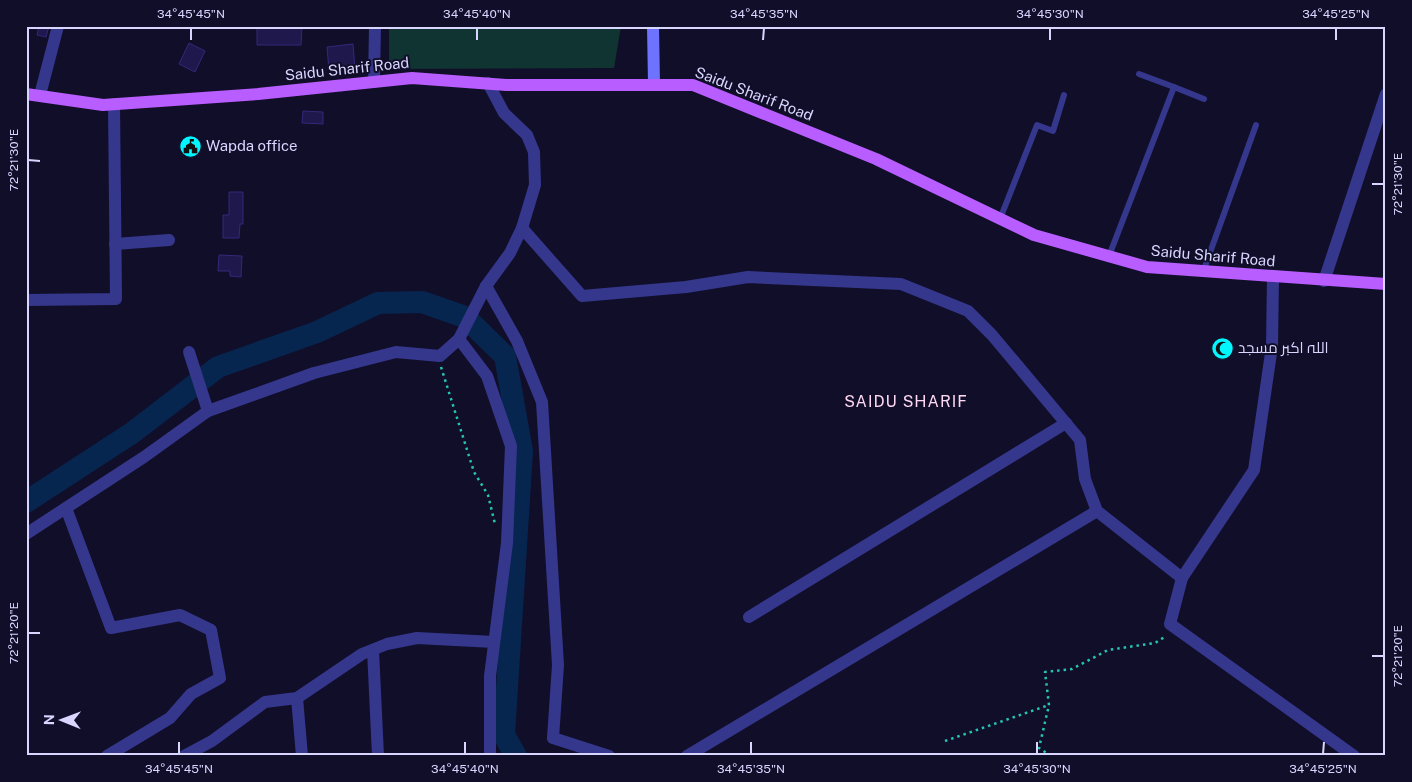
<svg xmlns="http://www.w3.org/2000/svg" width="1412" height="782" font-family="'Public Sans',Cairo,sans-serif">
	<rect width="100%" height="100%" fill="#110e2a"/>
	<path fill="#103431" d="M389,26H621L614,68L389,69Z"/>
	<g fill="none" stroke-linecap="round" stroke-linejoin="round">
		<path stroke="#07264f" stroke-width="22" d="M26,502L132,433L218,367L317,332L378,303L422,302L465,317L505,356L522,451L504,735L516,756"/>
	</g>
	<g fill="#1f184c" stroke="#33287a">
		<path d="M39,26H49L46,37L37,35Z"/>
		<path d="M257,26H302L301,45H257Z"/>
		<path d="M189,43L205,51L195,72L179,64Z"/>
		<path d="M353,44L355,69L329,71L327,47Z"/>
		<path d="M303,111L323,112V124L302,123Z"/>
		<path d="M229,192H243V224H240L239,238H223V215H229Z"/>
		<path d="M219,255L242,256L241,277L230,276V271H218Z"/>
	</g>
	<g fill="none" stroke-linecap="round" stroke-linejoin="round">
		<g stroke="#24c5b1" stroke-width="2.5" stroke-dasharray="2.5 4" stroke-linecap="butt">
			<path d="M441,367L474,472L488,495L495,524"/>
			<path d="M945,741L1049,705"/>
			<path d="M1051,756L1039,748L1049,705L1045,672L1072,669L1108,650L1155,643L1166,636"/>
		</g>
		<g stroke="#35378d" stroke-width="6">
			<path d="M1174,87L1204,99"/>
			<path d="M1000,219L1037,125L1053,131L1064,95"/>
			<path d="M1109,256L1174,87L1139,74"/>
			<path d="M1203,272L1256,125"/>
		</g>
		<g stroke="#35378d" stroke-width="12">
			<path d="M374,82L375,26"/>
			<path d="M488,83L504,113L527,135L534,152L535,185L522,228L510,253L486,286L517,341L542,402L558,665L553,738L609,756"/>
			<path d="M40,95L58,26"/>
			<path d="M522,228L582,296L686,287L748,277L901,284L968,311L992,335L1080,440L1085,479L1097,511L1182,578"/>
			<path d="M115,244L169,240"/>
			<path d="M1273,277L1272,346L1254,470L1182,578L1170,624L1354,756"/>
			<path d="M1324,281L1386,94"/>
			<path d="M26,300L116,299L114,104"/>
			<path d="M459,339L486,286"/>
			<path d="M189,352L208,411"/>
			<path d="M66,508L111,628L180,615L211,630L220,678L191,694L170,718L107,756"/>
			<path d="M26,534L144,457L208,411L314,373L396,352L440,356L459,339L487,376L511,446L507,543L490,676V756"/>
			<path d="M749,617L1066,423"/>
			<path d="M373,650L378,756"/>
			<path d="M297,698L302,756"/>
			<path d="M184,756L212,741L265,702L297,698L362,654L387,644L417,638L494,642"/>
			<path d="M687,756L1097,511"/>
		</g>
		<path stroke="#6d73ff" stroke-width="12" d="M653,26L654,84"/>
		<path stroke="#b85dff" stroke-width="12" d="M26,94L103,105L258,94L412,78L506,85H693L876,159L1034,235L1147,267L1386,284"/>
	</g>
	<path fill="none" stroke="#d8d6ff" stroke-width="2" d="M191,40V28M477,40V28M763,40L764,28M1050,40V28M1336,40V28M28,160L40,161M1372,184H1384M28,633H40M1372,656H1384M179,754V742M465,754V742M751,754V742M1037,754V742M1323,754L1324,742"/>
	<defs>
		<symbol id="civic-disc" viewBox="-11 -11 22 22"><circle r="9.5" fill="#02f6ff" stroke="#110e2a"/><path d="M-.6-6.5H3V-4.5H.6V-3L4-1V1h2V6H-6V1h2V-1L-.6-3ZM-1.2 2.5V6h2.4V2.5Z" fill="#111"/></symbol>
		<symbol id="mosque-disc" viewBox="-11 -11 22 22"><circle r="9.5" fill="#02f6ff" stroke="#110e2a"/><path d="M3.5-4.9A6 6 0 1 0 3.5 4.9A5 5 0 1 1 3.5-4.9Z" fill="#111"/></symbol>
	</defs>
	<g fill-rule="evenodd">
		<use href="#civic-disc" x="178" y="134" width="25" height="25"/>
		<use href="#mosque-disc" x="1210" y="336" width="25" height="25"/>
	</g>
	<g text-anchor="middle" stroke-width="4" stroke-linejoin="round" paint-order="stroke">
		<g font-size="15" fill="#d8d6ff" stroke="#110e2a">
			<text transform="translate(347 69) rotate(-6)" y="5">Saidu Sharif Road</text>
			<text transform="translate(754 94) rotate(21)" y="5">Saidu Sharif Road</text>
			<text transform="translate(1213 256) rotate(5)" y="5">Saidu Sharif Road</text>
		</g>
		<g font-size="15" fill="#d8d6ff" stroke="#110e2a" text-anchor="start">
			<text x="206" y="151">Wapda office</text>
			<text x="1238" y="353">اللہ اکبر مسجد</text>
		</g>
		<g font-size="16" letter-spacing="1" fill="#ffd8f3" stroke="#110e2a">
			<text x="906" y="407">SAIDU SHARIF</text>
		</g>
	</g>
	<rect width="1412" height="782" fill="none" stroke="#110e2a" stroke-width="55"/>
	<g transform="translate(62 720) rotate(271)" stroke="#110e2a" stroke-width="4" paint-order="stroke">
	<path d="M0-4L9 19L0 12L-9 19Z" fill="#d8d6ff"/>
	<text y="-8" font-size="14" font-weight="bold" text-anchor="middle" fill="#d8d6ff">N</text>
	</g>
	<rect x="28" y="28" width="1356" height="726" fill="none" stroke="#d8d6ff" stroke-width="2"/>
	<g font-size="12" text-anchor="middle" fill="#d8d6ff">
		<text x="191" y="18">34°45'45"N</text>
		<text x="477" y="18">34°45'40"N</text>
		<text x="764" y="18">34°45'35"N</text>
		<text x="1050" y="18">34°45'30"N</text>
		<text x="1336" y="18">34°45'25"N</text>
		<text transform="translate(14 160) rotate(-90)" y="4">72°21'30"E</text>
		<text transform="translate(1398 184) rotate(-90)" y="4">72°21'30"E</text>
		<text transform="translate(14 633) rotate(-90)" y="4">72°21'20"E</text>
		<text transform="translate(1398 656) rotate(-90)" y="4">72°21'20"E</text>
		<text x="179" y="773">34°45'45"N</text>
		<text x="465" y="773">34°45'40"N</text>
		<text x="751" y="773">34°45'35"N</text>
		<text x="1037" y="773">34°45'30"N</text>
		<text x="1323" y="773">34°45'25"N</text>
	</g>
</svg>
